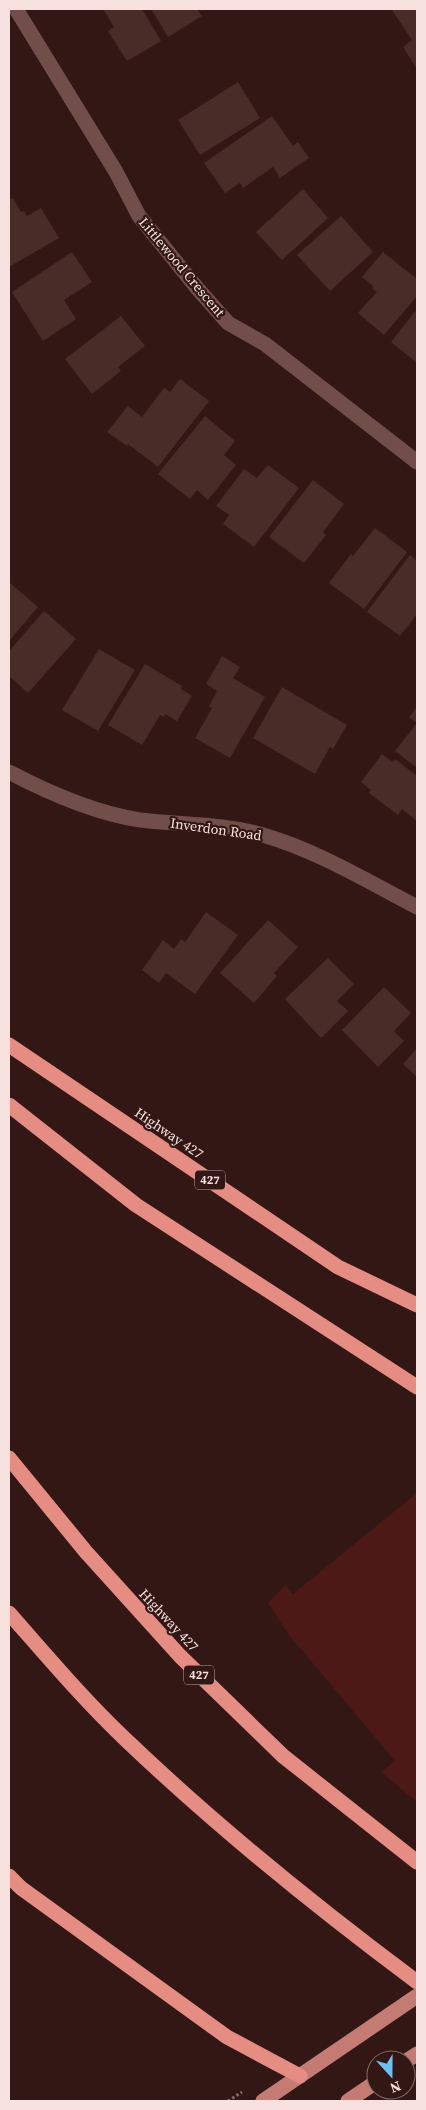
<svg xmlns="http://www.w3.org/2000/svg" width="426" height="2110" font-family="'Source Serif 4',serif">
	<rect width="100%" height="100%" fill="#331715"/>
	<path fill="#4c1916" d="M417,1493V1802L381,1772L395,1761L289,1635L268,1603L286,1585L293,1594Z"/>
	<g fill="#492b28">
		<path d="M103,9H142L161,41L127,61L108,31L114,27Z"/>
		<path d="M151,9H197L202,16L168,37Z"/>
		<path d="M394,9H417V69L403,47L412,40L392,10Z"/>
		<path d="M238,82L260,118L200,155L178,120Z"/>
		<path d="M272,116L293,146L298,142L309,158L280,178L273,167L243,188L240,183L225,193L204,163Z"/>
		<path d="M303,189L328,218L282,260L256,232Z"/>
		<path d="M13,198L21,212L24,211L27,216L41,208L59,238L9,267V200Z"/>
		<path d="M341,216L373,252L330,291L297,255Z"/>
		<path d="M72,252L92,282L64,300L76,319L43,341L12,292Z"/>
		<path d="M383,252L417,279V296L384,335L358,313L377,292L372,288L374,287L362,277Z"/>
		<path d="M417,309V363L391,342Z"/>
		<path d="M121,316L145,346L118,367L121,371L92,394L65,359Z"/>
		<path d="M180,379L209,401L158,467L128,444L127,446L107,432L128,406L142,417L164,388L170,392Z"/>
		<path d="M205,416L235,441L224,455L236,465L208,500L197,490L190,499L158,474Z"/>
		<path d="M268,465L299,488L254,547L223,524L229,515L216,506L244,469L257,478Z"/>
		<path d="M313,480L344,504L323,532L326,535L304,563L269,537Z"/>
		<path d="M375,528L407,552L364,609L329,583L351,554L353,556Z"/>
		<path d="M410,555L417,561V614L400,636L367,612Z"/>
		<path d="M9,582L38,607L9,641Z"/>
		<path d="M44,611L76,639L28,693L9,676V651Z"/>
		<path d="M99,649L135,670L98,731L62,710Z"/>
		<path d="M222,656L240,667L233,678L265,697L230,758L195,738L212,708L209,706L217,691L206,684Z"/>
		<path d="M145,664L182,686L181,689L192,696L177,721L165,714L164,717L160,715L142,745L108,725Z"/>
		<path d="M282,687L347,725L333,749L330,747L315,774L253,738Z"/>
		<path d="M417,707V768L395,751L417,723L409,717Z"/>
		<path d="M382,754L393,762L395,759L417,776V821L402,809L398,815L369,793L371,790L361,782Z"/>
		<path d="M206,912L238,935L195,994L166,973L159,983L142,970L163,940L174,949L181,939L185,942Z"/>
		<path d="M268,920L298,947L274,973L277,976L254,1003L220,973Z"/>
		<path d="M328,958L354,984L337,1001L348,1011L321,1038L285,999Z"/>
		<path d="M384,987L411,1013L394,1031L404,1041L378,1067L342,1030Z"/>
		<path d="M417,1048V1077L403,1064Z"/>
	</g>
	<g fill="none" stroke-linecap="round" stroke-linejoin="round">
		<path stroke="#876e6c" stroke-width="3" stroke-dasharray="2.5 2.5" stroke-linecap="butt" d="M228,2101L242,2092"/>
		<g stroke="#724e4a" stroke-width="15">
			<path d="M16,9L116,172L139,216L197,288L228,323L265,344L417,462"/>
			<path d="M9,772C49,793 94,813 140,820C181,825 223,823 263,835C318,851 367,881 417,907"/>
		</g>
		<g stroke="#c47b73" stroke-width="15">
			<path d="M406,2061L417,2054"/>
			<path d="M263,2101L417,1996"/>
			<path d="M348,2101L376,2082"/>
		</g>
		<g stroke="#e58c83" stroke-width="15">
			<path d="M9,1045L338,1267L417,1305"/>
			<path d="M9,1105L136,1205L417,1387"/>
			<path d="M9,1458L86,1552L180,1656L283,1756L417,1862"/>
			<path d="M9,1613C46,1655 83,1699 124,1738C216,1826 315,1906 417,1982"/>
			<path d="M9,1876L21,1888L227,2037L300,2076"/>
		</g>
	</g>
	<g text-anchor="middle" stroke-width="4.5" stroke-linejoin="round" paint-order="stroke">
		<g fill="#331715" stroke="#bca4a2" stroke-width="1">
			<rect x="195" y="1170.5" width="30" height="19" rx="4"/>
			<rect x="184" y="1665.5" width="30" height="19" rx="4"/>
		</g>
		<g font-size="12" font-weight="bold" fill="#f6e1df">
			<text x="210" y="1184">427</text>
			<text x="199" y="1679">427</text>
		</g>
		<g font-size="14" fill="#f6e1df" stroke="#331715">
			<text transform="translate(182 267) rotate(50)" y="5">Littlewood Crescent</text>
			<text transform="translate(216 829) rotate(8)" y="5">Inverdon Road</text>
			<text transform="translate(169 1133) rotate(34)" y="5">Highway 427</text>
			<text transform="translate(169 1620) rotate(47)" y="5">Highway 427</text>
		</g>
	</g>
	<rect width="426" height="2110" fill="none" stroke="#f6e1df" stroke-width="20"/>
	<g transform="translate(391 2075) rotate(159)"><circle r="24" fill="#331715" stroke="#816866"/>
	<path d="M0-4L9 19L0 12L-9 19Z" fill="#6ec2f3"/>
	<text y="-8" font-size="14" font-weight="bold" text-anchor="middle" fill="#f6e1df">N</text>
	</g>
</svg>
